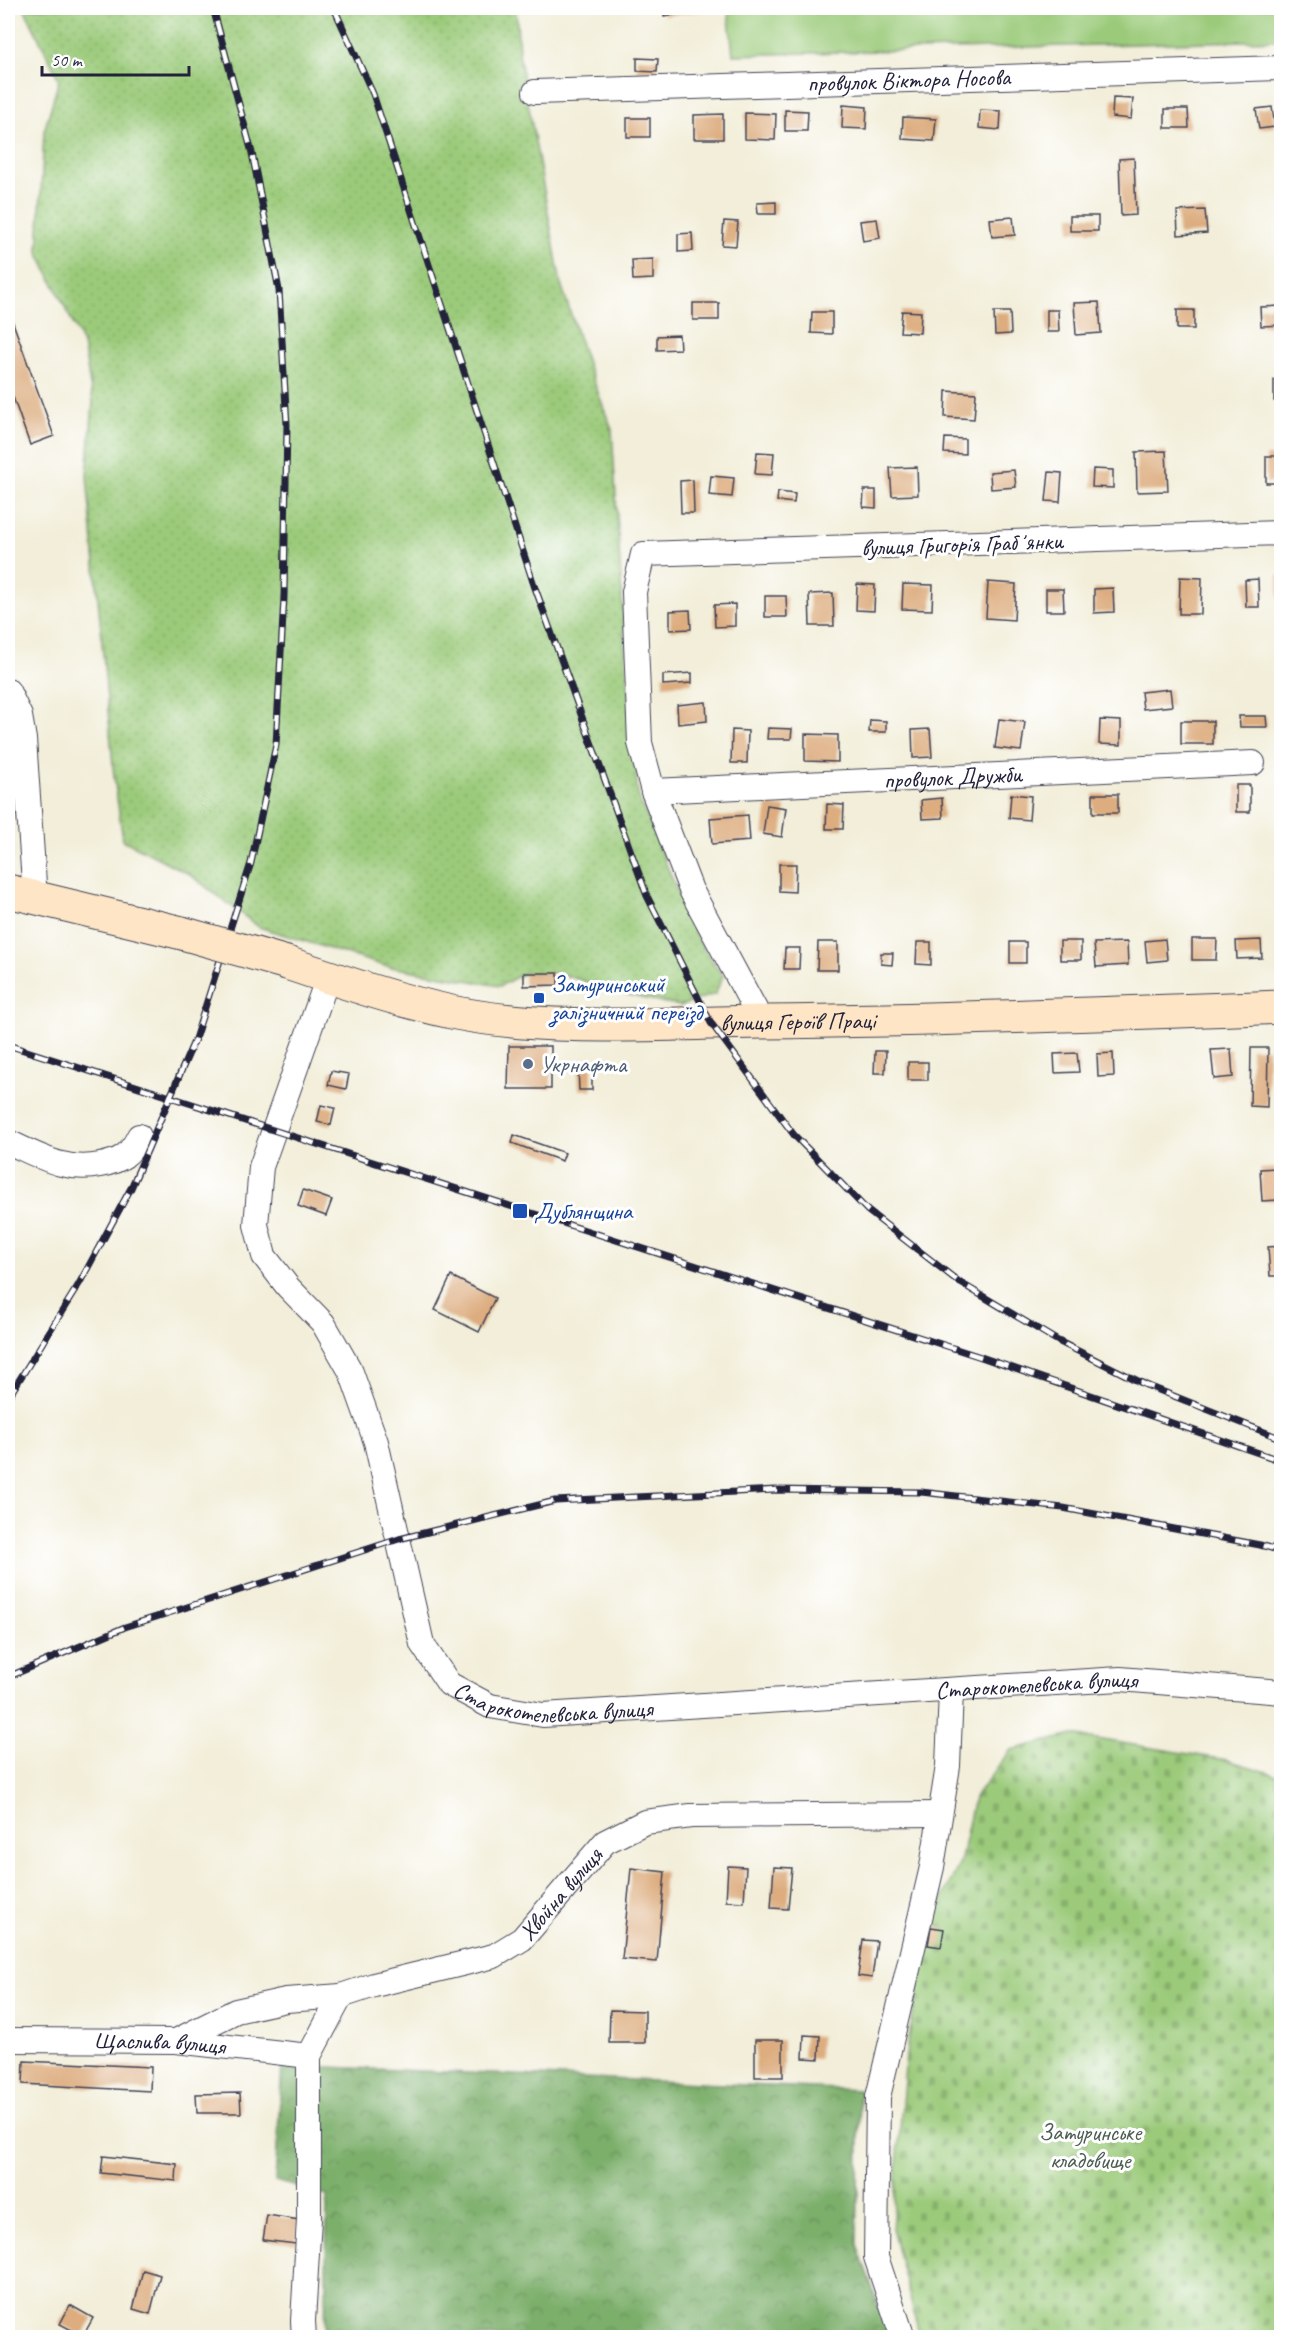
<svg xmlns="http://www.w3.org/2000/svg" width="1289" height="2345" font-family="Caveat,sans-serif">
	<defs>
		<pattern id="grass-dots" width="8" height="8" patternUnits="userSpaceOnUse" patternTransform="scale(1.5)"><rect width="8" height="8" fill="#9bcb7a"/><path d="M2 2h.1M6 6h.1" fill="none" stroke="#85ae6a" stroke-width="1.8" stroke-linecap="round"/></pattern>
		<pattern id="forest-crowns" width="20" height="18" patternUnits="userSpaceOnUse" patternTransform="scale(1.5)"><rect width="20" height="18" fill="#7caf6a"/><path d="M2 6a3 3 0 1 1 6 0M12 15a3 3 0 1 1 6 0" fill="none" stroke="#658e58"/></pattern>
		<pattern id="cemetery-stones" width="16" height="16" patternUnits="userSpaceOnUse" patternTransform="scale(1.5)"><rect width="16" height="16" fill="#9bcb7a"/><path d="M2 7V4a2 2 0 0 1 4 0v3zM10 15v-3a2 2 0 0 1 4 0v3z" fill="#85ae6a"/></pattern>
	</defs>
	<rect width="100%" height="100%" fill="#fff"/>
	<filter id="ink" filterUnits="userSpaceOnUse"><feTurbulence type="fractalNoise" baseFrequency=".0167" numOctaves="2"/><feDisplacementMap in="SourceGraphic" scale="12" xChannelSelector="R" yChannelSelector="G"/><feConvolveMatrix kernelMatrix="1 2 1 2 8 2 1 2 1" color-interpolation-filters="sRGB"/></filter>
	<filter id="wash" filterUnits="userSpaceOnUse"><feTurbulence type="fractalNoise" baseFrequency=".008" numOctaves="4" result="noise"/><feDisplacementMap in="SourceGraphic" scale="24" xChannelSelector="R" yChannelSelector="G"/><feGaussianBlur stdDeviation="1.35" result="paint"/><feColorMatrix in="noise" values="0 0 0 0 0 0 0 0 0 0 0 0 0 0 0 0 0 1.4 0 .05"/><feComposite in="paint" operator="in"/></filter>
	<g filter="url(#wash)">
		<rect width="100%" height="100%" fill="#f2eed9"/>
		<path fill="url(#grass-dots)" stroke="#5e765a" stroke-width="1.5" d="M24,8H516L519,53L561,284L587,363L612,430L625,647L638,795L697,939L723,976L715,994L680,1006L628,995L558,973H524L500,986L385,966L259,927L189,874L123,840L114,777L87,476L93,402L83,344L38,252L44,131L59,80Z"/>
		<path fill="url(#forest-crowns)" stroke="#4f6852" stroke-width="1.5" d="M282,2065L860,2090L857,2244L889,2337H325L327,2195L275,2181Z"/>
		<path fill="url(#cemetery-stones)" stroke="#5e765a" stroke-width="1.5" d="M1072,1735L1227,1760L1281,1776V2337H920L892,2229L906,2054L930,1922L960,1863L974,1798L1011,1750Z"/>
		<path fill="#9bcb7a" stroke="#5e765a" stroke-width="1.5" d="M728,8H1281V40L733,55Z"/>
		<g id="blocks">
			<g fill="#ddad80">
				<path d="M663,8H714V9L664,16Z"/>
				<path d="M637,58L658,59L657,72L637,71Z"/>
				<path d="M1113,98L1133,99L1131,119L1112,117Z"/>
				<path d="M843,105L867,107L866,129L842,128Z"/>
				<path d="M1272,107L1275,127L1259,129L1256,109Z"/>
				<path d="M1165,109H1188L1189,128H1165Z"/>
				<path d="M785,110L808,111L807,131H785Z"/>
				<path d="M980,110L1001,111L1000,130L979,128Z"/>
				<path d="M745,113L776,114L775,140L745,139Z"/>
				<path d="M723,114V139H694V115Z"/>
				<path d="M903,117L936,119L934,141L902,139Z"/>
				<rect x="627" y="118" width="23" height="19"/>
				<path d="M1134,158L1136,215L1121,216L1119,159Z"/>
				<path d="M776,202V214H758L757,203Z"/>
				<path d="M1205,210L1207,233L1178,235L1177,211Z"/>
				<rect x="1070" y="216" width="28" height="15"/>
				<path d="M1013,217L1015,235L992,237L990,219Z"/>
				<path d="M877,219L880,238L863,241L860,221Z"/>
				<path d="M724,221L738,222L736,246L722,245Z"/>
				<path d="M692,233L693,251L678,252V234Z"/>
				<path d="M653,259V279L633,280L632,260Z"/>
				<path d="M1099,302L1101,333L1076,335L1074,303Z"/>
				<rect x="693" y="303" width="26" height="17"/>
				<path d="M1282,306V325L1261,326L1260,307Z"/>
				<path d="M8,309L54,436L30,445L8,383Z"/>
				<path d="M1047,310H1058L1059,332H1047Z"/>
				<rect x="1177" y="310" width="17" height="19"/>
				<path d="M902,311L921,312L920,333L900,332Z"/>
				<path d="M812,312H832V334L811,333Z"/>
				<path d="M994,312H1010L1011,334L995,335Z"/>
				<path d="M679,335L680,349L657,350V336Z"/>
				<rect x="1274" y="380" width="8" height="21"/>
				<path d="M946,391L976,393L974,419L945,417Z"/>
				<path d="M945,438L965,439V454L944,453Z"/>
				<path d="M1166,451L1168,491L1137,492L1136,452Z"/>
				<path d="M757,452L774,453L772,475L755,474Z"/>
				<rect x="1266" y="456" width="16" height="27"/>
				<path d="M917,467L918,495L892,496L890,468Z"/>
				<path d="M1093,469L1113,470V488L1092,487Z"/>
				<path d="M1014,470L1016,487L991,489L990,472Z"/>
				<path d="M1049,472L1062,473L1060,502L1046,501Z"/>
				<path d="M711,476L734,478L732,497L709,495Z"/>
				<path d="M693,480L694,513H681L680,481Z"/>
				<path d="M864,490H876V508L863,507Z"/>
				<path d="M778,492L795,494L794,503L777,501Z"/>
				<path d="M1278,575H1282V607L1279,608Z"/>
				<path d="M1180,577L1202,578L1201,614H1179Z"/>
				<path d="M1258,579L1259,607H1246L1245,580Z"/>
				<path d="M988,582L1016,584L1014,620L986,618Z"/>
				<path d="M857,584L875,585L874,611L856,610Z"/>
				<path d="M903,584L933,585L932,610L902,609Z"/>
				<path d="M1113,588L1114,612L1094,613V589Z"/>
				<path d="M1046,589H1063L1064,611H1046Z"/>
				<path d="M833,593L834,626H810L809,594Z"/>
				<path d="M765,596H786L787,617H765Z"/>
				<path d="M735,604V626L715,627L714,605Z"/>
				<path d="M690,610L691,629L670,630V611Z"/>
				<path d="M692,673V683L663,685V675Z"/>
				<path d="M1170,689L1172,706L1143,709L1141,692Z"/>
				<path d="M706,702L707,721L678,724L677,705Z"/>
				<path d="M1239,716H1266L1267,727H1240Z"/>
				<path d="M999,719L1025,722L1021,751L995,748Z"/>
				<path d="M870,720L886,721V732H869Z"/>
				<path d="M1100,720L1121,721V745L1099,744Z"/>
				<rect x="1181" y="721" width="32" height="23"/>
				<path d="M768,728L792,729L791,739H767Z"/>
				<path d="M930,729L932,757L913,758L912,730Z"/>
				<path d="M732,730L748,731L747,763H731Z"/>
				<path d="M805,734L838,735V762L805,761Z"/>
				<path d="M8,766L15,767L12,788H8Z"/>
				<rect x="1236" y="785" width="14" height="27"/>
				<path d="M1011,794L1031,796L1029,820L1009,818Z"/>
				<rect x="1093" y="794" width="25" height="19"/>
				<path d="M942,798L943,818L922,819L921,800Z"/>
				<path d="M8,799L16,800L14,822H8Z"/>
				<path d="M827,804L844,805L843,829H826Z"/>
				<path d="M767,805L786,808L782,837L763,834Z"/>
				<path d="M748,815L750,841L712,844L710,818Z"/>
				<path d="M779,864H796L795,892L779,891Z"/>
				<path d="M1165,939L1167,960L1147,962L1145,941Z"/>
				<path d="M1192,939H1217L1216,960H1192Z"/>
				<path d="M1261,940L1262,958L1237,959L1236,941Z"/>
				<rect x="1060" y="941" width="21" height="19"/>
				<path d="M818,942H838V970H817Z"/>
				<path d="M917,942H931V965L916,964Z"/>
				<rect x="1010" y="942" width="16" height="21"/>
				<path d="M1127,942L1128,965L1096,967L1094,943Z"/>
				<path d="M785,948H800L799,969H784Z"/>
				<path d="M881,953H893L892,965L881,964Z"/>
				<path d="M524,973H558V985L524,986Z"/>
				<path d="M509,1046H551V1089H508Z"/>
				<path d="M1251,1048H1268L1267,1107L1250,1106Z"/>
				<path d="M1231,1049L1233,1077L1214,1079L1211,1050Z"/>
				<path d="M875,1051H886L885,1073H874Z"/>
				<path d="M1077,1053L1079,1072L1055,1073L1054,1054Z"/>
				<path d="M1113,1053L1114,1076L1098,1077L1097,1054Z"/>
				<rect x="908" y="1062" width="20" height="18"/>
				<path d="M578,1067H592V1090H579Z"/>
				<path d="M331,1071L349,1074L346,1089L328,1085Z"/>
				<path d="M321,1105L335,1108L331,1125L317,1122Z"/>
				<path d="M514,1135L565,1153L562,1161L512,1143Z"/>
				<path d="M1276,1168L1278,1200L1262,1201L1260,1169Z"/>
				<path d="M303,1190L332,1200L326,1216L298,1206Z"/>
				<path d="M1282,1246V1276H1270L1268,1247Z"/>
				<path d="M451,1276L495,1298L479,1332L435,1310Z"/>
				<path d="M728,1866L746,1867L744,1902L726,1901Z"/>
				<path d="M774,1867L792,1868L788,1909L771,1908Z"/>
				<path d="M631,1868L665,1872L657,1962L622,1959Z"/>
				<path d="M931,1927L944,1929L941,1947L928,1945Z"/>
				<path d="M863,1940L877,1941L872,1978L858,1976Z"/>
				<path d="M610,2010L645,2011V2043H609Z"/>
				<path d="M804,2035L820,2036L819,2059L803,2058Z"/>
				<rect x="755" y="2040" width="28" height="37"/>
				<path d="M24,2061L151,2067L150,2091L23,2084Z"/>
				<path d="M240,2093L241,2113H197L196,2094Z"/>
				<path d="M103,2156L177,2164L176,2181L101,2173Z"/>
				<path d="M267,2215L299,2220L296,2244L263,2240Z"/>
				<path d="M143,2270L160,2275L150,2314L133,2309Z"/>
				<path d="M70,2305L93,2318L83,2336L60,2324Z"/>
			</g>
		</g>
	</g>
	<g filter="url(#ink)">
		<use href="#blocks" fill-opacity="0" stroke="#414153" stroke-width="1.5"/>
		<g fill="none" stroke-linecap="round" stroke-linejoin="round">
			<defs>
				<g id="street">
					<path id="s1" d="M535,92L1282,68"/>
					<path d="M8,691L20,716L24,739L35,898"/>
					<path id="s2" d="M653,791L1253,763"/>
					<path id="s3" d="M328,977L261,1167L256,1225L264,1256L288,1287L323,1323L351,1372L376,1442L422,1644L449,1684L490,1706L543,1715L1120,1679L1282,1692"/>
					<path d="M762,1022L691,890L653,791L640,743L634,592L643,554L1282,533"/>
					<path d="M8,1142C40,1156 64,1172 100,1165C121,1161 130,1155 139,1136"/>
					<path id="s4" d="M8,2040L176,2041L309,2056"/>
					<path id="s5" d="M176,2041L236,2011L286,2000L341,1996L374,1985L494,1956L522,1939L605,1842L645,1822L691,1816L940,1814"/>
					<path d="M304,2338L303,2321L309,2219V2056L341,1996"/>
					<path d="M903,2338L876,2257L878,2097L932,1867L948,1766L951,1691"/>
				</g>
				<g id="secondary">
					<path d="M8,891L182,933"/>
					<path id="s6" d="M287,963C343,982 399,1001 456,1013C552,1032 665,1023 763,1022C936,1020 1109,1014 1282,1007"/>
				</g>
			</defs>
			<use href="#street" stroke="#414153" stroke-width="26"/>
			<use href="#secondary" stroke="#414153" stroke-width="35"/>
			<use href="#street" stroke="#fff" stroke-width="24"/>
			<use href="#secondary" stroke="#fde5c5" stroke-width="33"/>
			<defs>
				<g id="rail">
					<path d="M334,8L373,94L534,585L647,896L711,1023L794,1135L868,1211L959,1282L1058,1341L1146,1385L1282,1439"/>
					<path d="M8,1045L981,1357L1282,1461"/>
					<path d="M8,1398L79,1284L131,1188L195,1039L251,863L276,745L284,597L287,425L279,290L252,153L213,8"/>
					<path d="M8,1677L125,1627L399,1539L555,1501L776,1490L921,1492L1063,1508L1260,1545L1282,1551"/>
				</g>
			</defs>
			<use href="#rail" stroke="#22223b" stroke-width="7"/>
			<use href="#rail" stroke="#fff" stroke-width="4.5" stroke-dasharray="14" stroke-linecap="butt"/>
			<defs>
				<path id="secondary-bridge" d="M182,933L287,963"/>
			</defs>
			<use href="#secondary-bridge" stroke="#414153" stroke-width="35" stroke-linecap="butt"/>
			<use href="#secondary-bridge" stroke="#fde5c5" stroke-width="33"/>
		</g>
	</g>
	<g fill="#1a4fb4" stroke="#fff" stroke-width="2">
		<rect x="533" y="992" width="12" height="12" rx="3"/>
		<rect x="512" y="1203" width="16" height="16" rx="3"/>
	</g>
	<circle fill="#5c6f8a" stroke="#fff" stroke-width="2" cx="528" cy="1064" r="6"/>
	<g text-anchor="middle" stroke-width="6" stroke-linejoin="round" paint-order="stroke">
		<g font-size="24" fill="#22223b" stroke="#fff">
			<text dy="8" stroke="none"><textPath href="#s1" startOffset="374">провулок Віктора Носова</textPath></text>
			<text transform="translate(962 544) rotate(-2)" y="8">вулиця Григорія Грабʼянки</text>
			<text dy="8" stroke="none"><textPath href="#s2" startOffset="300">провулок Дружби</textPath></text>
			<text dy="8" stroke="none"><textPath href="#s6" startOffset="519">вулиця Героїв Праці</textPath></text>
			<text dy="8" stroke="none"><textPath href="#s3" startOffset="1362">Старокотелевська вулиця</textPath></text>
			<text dy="8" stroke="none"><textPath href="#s3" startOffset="876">Старокотелевська вулиця</textPath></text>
			<text dy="8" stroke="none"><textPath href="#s5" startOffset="424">Хвойна вулиця</textPath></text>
			<text dy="8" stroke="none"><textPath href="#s4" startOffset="152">Щаслива вулиця</textPath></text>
		</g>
		<g font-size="24" fill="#164399" stroke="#fff" text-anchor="start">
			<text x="551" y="992">Затуринський<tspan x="551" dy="28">залізничний переїзд</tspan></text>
			<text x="534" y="1219">Дублянщина</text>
		</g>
		<g font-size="24" fill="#4e5e75" stroke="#fff" text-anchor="start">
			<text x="540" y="1072">Укрнафта</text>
		</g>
		<g font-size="24" fill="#4c5d51" stroke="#fff">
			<text x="1090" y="2140">Затуринське<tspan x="1090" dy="28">кладовище</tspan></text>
		</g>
	</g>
	<rect width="1289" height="2345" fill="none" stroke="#fff" stroke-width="30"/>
	<path d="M42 66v9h147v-9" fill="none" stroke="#22223b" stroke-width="3"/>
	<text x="51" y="66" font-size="18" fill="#22223b" stroke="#ffffff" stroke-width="4.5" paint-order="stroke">50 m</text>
</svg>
